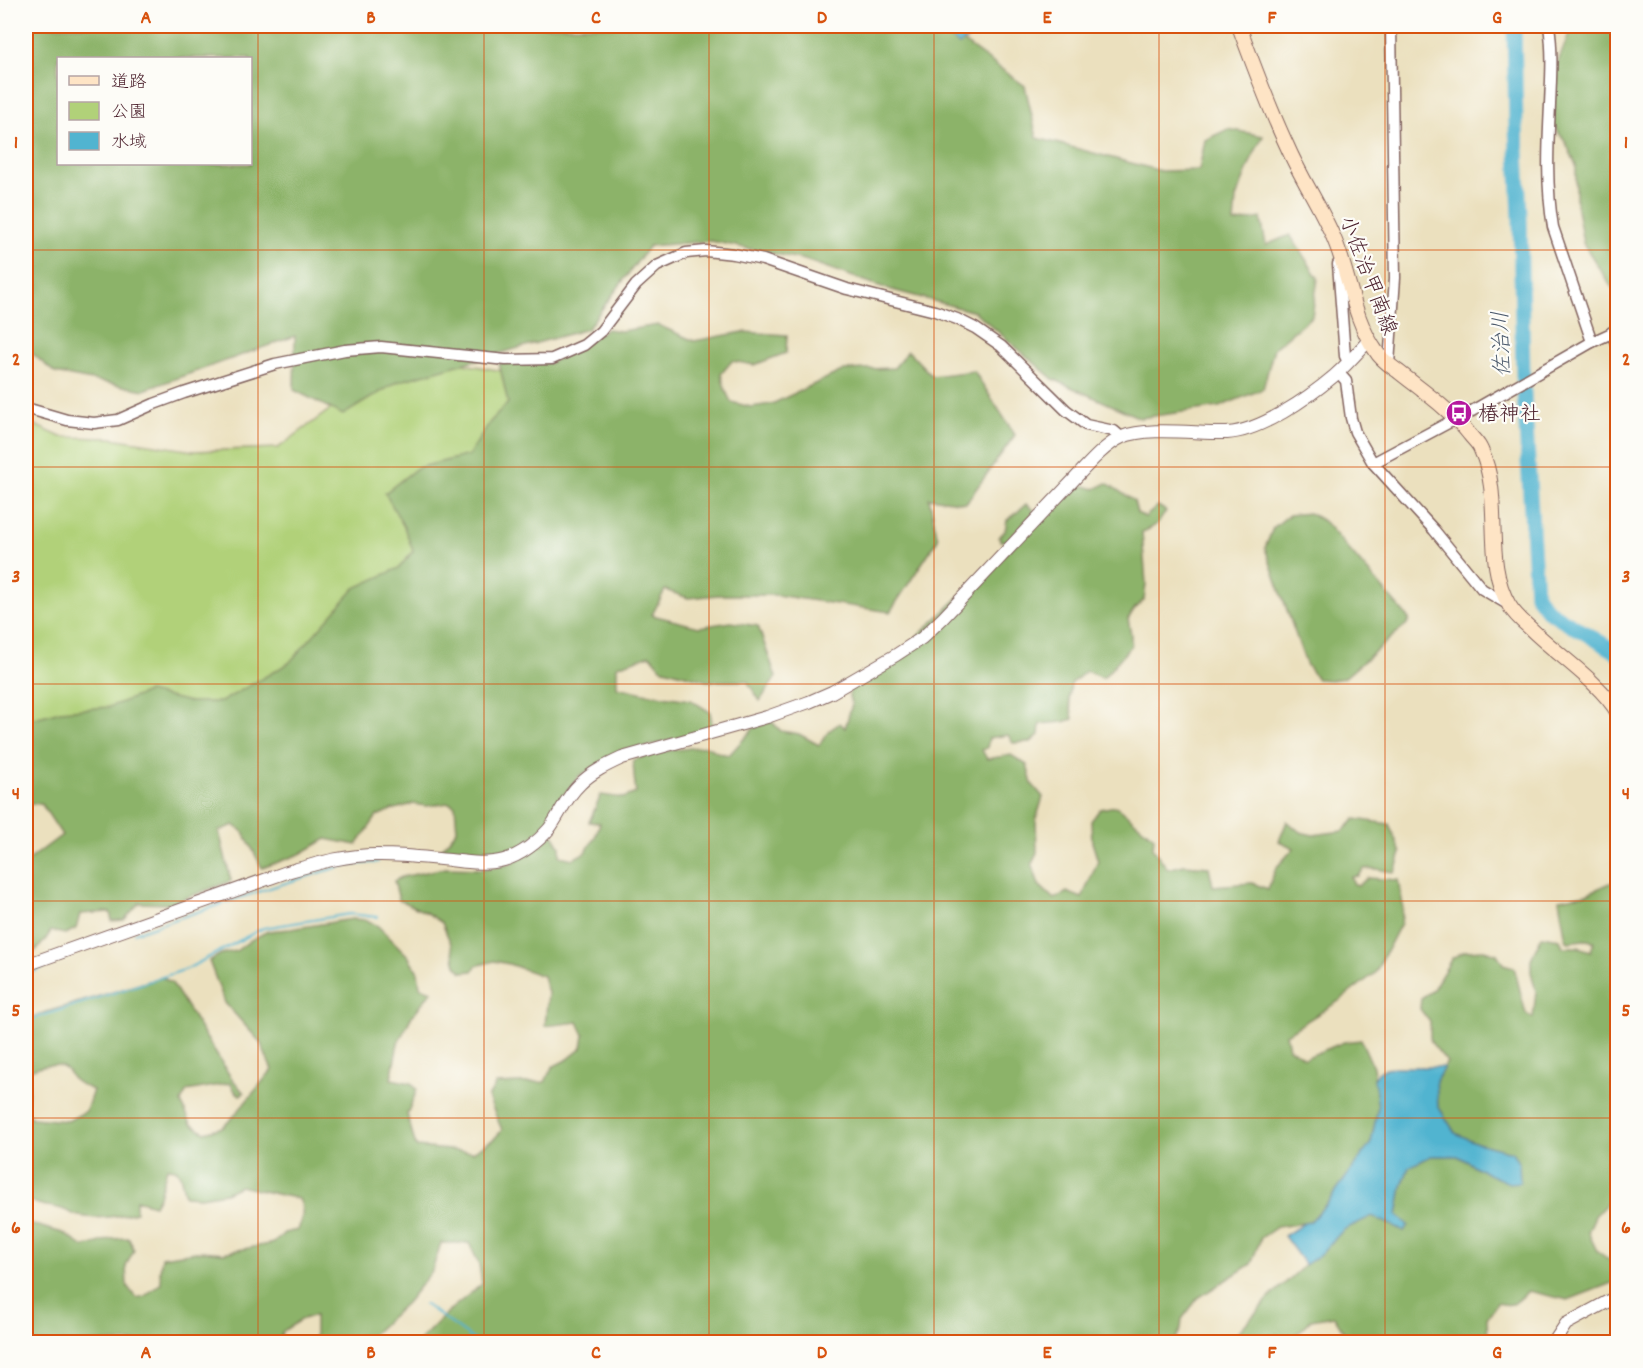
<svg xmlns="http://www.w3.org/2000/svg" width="1643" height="1368" font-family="Dekko,'Klee One',sans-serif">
	<rect width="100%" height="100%" fill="#fdfcf7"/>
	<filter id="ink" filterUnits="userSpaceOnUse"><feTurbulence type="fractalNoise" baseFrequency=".0167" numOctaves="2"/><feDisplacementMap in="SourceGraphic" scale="12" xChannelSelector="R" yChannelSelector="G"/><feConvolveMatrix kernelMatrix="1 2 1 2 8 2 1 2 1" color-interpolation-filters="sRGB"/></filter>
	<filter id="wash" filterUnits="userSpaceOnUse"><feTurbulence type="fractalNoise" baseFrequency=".008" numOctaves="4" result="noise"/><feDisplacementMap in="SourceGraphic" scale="24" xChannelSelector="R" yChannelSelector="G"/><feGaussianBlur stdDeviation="1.35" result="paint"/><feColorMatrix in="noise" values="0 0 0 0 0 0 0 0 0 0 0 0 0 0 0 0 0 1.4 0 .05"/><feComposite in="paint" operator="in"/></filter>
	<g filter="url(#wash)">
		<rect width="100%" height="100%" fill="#ebe0be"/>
		<path fill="#b1d179" stroke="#7e7852" stroke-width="1.5" d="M442,360L508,372L521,400L408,582L223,716L26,733V421L61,437L111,438L193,451L278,448L375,376Z"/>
		<g fill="#8cb369" stroke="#6b694a" stroke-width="1.5" fill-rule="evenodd">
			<path d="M26,26H941L1025,86L1037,138L1161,171L1199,170L1205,140L1228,129L1263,136L1252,158L1236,198L1234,223L1261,218L1266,245L1290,235L1318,278L1312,316L1274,348L1263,389L1219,407L1140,418L1053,379L975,312L885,288L805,260L711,241L649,246L587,329L397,382L343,415L294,390L295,336L144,390L55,373L26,348ZM58,58H250V164H58Z"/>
			<path d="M1572,26H1617V293L1610,285L1583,243L1576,203V165L1566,143L1546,115V92Z"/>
			<path d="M658,325L694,341L743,332L787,335L786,353L754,365L732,361L721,374L725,389L731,402L751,407L772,404L844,370L894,368L908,351L932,376L974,371L1015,435L966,503L929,498L938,539L890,612L776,595H718L688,598L665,590L652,615L699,627L731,622L758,626L776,677L760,701L747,681H707L661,668L650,655L617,666V687L648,694L691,700L710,712L713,728L611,757L579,776L562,797L552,818L524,846L491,858L440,851L457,830L455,806L449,803L426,806L413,804L391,810L377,816L357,845L326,839L300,854L262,868L244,833L234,825L219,831L231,881L169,904L139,903L124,920L112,921L110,912L80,914L76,929L65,934L51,931C44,943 37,951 26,958V862L62,835L41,803L26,805V716L35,718L60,711L109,707L148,692L190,702H221L289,663L355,588L399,568L413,551L404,527L385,493L417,468L469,455L490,422L508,403L499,363H550L607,329L621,331Z"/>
			<path d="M1107,483L1134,501L1137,513L1145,517L1158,506L1166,511C1160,522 1154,528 1142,532L1146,584L1144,600L1135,608L1128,619L1131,635V646L1103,678L1086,671L1071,684L1069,698L1073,719L1063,722L1040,724L1039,735L1031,742L1013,743L1008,735L989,738L987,748L982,750L987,759L1011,755L1027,765L1032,784L1043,797L1036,820L1037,853L1032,864L1039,885L1054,899L1067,892L1082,898L1098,861L1092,842L1091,821L1100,809L1116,806L1154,837L1153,849L1168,869L1184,865L1209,867L1213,886L1252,883L1268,889L1276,868L1294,848L1279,841L1287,821L1300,832L1313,835L1343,831L1355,819L1389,824L1401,853L1395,872C1384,871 1374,867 1364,869L1358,876L1351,877L1354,884L1359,885L1368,878L1398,880L1403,905L1401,923L1375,973L1339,1001L1286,1034L1289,1048L1305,1058L1344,1042L1361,1040L1373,1067L1378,1107L1371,1143L1328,1202L1310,1222L1277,1227L1261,1238L1251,1264L1198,1298L1182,1319L1181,1329L1174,1342H775L760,1338L756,1342H418L451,1309L482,1284L479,1264L469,1243H441L432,1271L406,1303L364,1342H315V1315L300,1320L282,1332L280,1342H26V1224L38,1226L63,1233L84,1247L111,1239L129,1238L134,1250L126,1266L127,1286L136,1298L145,1296L161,1283L160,1271L162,1257L203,1251L223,1253L274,1243L284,1233L298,1230C302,1219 305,1210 299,1199L240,1186L225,1193L201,1197L185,1196L180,1175L176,1169L167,1168L159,1196L154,1205L136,1200V1212C117,1217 99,1220 79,1216C73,1215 68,1211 62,1209C48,1205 39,1207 26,1198V1112L32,1118L68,1121L86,1111L93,1090C85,1087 78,1084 72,1078C70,1075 69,1072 67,1070C57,1061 41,1066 30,1070L27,1101L26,1102V1032L29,1027L28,1019L40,1014L162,977L172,983L230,1076L244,1093L240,1095L235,1091L230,1083L187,1091L181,1102L191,1124L205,1132L223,1127L235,1115L272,1070L260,1042L225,1003L209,961L221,954L236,951L251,940L268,931L291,929L352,919L367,920L378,926L408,956L418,972L420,987L432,991L412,1016L398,1043L391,1079L411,1083L417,1090L407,1114L416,1147L473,1152L494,1139L502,1130L488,1097L496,1084L545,1082L552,1067L568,1059L582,1048L584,1035L578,1022L545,1026L548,993L543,976L509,964L494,961L476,966L473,971L462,972L456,965L451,944L442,923L427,913L399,900L394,881L402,877L445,868L484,869L510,864L553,834L560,846V856L573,859L586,852L595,837L600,823L589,822L601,795L623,798L636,793L634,776L633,760L659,752L706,746L719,753L729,755L754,728L771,721L781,731L799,734L819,745L830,730L840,723L845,728L852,704L849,697L850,688L882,670L1078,484L1095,489Z"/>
			<path d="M1026,504L1035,511L1008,541H1000L999,537L1005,531L1007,520L1014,515Z"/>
			<path d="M1309,513L1325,522L1409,619L1407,624L1344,678L1332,680L1317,679L1306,664L1265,548L1273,528L1289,515Z"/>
			<path d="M1617,880V1187L1608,1202L1595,1216L1588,1232L1597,1251L1611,1261L1617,1281L1568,1300L1528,1291C1516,1303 1514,1307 1497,1303L1487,1318L1488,1340L1481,1342H1350L1334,1316L1311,1320L1289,1342H1229L1272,1295L1305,1265L1321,1254L1343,1230L1372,1216L1404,1231L1397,1216L1402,1186L1409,1167L1431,1156H1458L1486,1173L1512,1152L1477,1143L1455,1133L1438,1106L1436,1081L1447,1062L1430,1041V1022L1420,1009L1421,998L1432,991L1452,958L1465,951L1484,950L1497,954L1503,964L1514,967L1526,1014L1533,1018L1536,991L1531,972V959L1542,936L1560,939L1563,947H1578L1591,951L1594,941L1584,940L1568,942L1565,935L1559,899L1586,894Z"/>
		</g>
		<g fill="#51b4d0" stroke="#4e6a7e" stroke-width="1.5">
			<path d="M935,26H975L972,36L959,45Z"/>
			<path d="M1394,1067H1444L1436,1081L1438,1106L1455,1133L1477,1143L1512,1152L1519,1164L1520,1182L1509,1183L1486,1173L1458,1156H1431L1409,1167L1402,1186L1397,1215L1408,1225L1404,1231L1372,1216L1343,1230L1321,1254L1305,1265L1284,1236L1304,1223L1310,1222L1328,1202L1371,1143L1378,1107L1374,1079L1378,1073L1382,1070Z"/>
		</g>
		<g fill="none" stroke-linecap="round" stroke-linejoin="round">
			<g stroke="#51b4d0" stroke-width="2">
				<path d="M134,933L276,886L342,866L378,862"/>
				<path d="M26,975L66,957"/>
				<path d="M26,1021L187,969L263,928L350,914L378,917"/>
				<path d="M424,1304L477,1342"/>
			</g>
			<path stroke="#51b4d0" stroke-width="15" d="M1514,26L1516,127L1520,217L1523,376L1536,595L1547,610L1618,653"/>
		</g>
	</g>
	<g filter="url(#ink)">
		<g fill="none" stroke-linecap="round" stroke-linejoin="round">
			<defs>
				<g id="minor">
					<path d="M1549,26C1553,52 1551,79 1550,105C1548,146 1546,186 1553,227L1592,342"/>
					<path d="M1338,264L1345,356L1348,362"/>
					<path d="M1612,332L1618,349"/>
					<path d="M1389,364L1395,278L1391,26"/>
					<path d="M1338,372L1346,381L1351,418L1355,432L1373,463L1434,530L1482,589L1509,605"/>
					<path d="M26,408L67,420L94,423L118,420L154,404L184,393L275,364L345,350L381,347L506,360L552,359L584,345L601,331L636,285L657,266L686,253L706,251L734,254L763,260L847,289L935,311L957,319L975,328L1001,346L1066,410L1086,425L1114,431L1121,437"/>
					<path d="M1373,463L1448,423L1458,419L1592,342L1618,330"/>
				</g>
				<g id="tertiary">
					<path d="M26,965L287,872C318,863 348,854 381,855C404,855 427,858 450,860C467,862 487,865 504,860C521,855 538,842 549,829C560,814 566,797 580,784C592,772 607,765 622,758L767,717L809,702L832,692L896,655L922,638L943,618C984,575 1024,532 1065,489C1081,473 1102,446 1122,437C1148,426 1198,434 1227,433C1261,431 1308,398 1334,376C1347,365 1358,352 1369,340"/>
					<path d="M1554,1342L1566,1324L1618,1296"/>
				</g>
				<path id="secondary" d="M1239,26C1254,67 1269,108 1288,148C1302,180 1322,209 1335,241C1350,277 1353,319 1376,351C1381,360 1391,366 1399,372C1424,392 1451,410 1470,435C1474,440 1479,444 1481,450C1504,499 1482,560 1509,605C1514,614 1522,621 1530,628C1556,654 1600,682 1618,713"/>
			</defs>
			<use href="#minor" stroke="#82635e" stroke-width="13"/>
			<use href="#tertiary" stroke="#82635e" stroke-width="14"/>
			<use href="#secondary" stroke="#82635e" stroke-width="16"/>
			<use href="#minor" stroke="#fff" stroke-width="10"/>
			<use href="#tertiary" stroke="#fff" stroke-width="12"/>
			<use href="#secondary" stroke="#fee4c5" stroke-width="14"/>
		</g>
	</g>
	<path fill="none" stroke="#d8530f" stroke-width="1.5" stroke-opacity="0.55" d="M258,26V1342M484,26V1342M709,26V1342M934,26V1342M1159,26V1342M1385,26V1342M26,250H1618M26,467H1618M26,684H1618M26,901H1618M26,1118H1618"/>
	<defs>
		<symbol id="bus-disc" viewBox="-11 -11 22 22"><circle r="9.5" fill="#b5179e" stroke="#fdfcf7"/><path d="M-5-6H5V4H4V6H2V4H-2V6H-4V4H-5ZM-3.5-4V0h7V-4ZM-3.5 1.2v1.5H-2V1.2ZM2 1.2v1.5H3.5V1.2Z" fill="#fff"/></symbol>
	</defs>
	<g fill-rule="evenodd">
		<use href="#bus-disc" x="1444" y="398" width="30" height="30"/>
	</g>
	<g text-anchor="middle" stroke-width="4.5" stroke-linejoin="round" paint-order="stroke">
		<g font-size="21" fill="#4a1f2b" stroke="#fdfcf7">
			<text transform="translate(1369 275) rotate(69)" y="7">小佐治甲南線</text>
		</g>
		<g font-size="21" fill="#4a1f2b" stroke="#fdfcf7" text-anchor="start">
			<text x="1478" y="420">椿神社</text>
		</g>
		<g font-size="22" font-style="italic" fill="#4d5b6d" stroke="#fdfcf7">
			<text transform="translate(1500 344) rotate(-92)" y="8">佐治川</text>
		</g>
	</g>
	<rect width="1643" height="1368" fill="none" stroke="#fdfcf7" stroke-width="66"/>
	<rect x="57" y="57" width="195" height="108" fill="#fdfcf7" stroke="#b5a4a5" stroke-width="1.5"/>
	<rect x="69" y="76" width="30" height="9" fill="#fee4c5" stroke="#b5a4a5" stroke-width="1.5"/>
	<text x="111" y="87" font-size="18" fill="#4a1f2b">道路</text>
	<rect x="69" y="102" width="30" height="18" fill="#b1d179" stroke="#b5a4a5" stroke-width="1.5"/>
	<text x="111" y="117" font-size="18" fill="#4a1f2b">公園</text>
	<rect x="69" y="132" width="30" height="18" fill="#51b4d0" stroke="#b5a4a5" stroke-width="1.5"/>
	<text x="111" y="147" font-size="18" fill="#4a1f2b">水域</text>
	<rect x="33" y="33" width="1577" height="1302" fill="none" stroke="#d8530f" stroke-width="2"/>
	<g font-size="20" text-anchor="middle" font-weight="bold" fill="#d8530f">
		<text x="146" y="23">A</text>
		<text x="371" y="23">B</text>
		<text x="596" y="23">C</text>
		<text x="822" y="23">D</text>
		<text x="1047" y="23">E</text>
		<text x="1272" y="23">F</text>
		<text x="1497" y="23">G</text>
		<text x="16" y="148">1</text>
		<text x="1626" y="148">1</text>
		<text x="16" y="365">2</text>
		<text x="1626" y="365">2</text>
		<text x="16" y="582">3</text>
		<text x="1626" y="582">3</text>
		<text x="16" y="799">4</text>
		<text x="1626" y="799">4</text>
		<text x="16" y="1016">5</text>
		<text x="1626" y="1016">5</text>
		<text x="16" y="1233">6</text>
		<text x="1626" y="1233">6</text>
		<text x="146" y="1358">A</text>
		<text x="371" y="1358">B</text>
		<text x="596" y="1358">C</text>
		<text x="822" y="1358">D</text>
		<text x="1047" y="1358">E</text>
		<text x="1272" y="1358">F</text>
		<text x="1497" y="1358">G</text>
	</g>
</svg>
